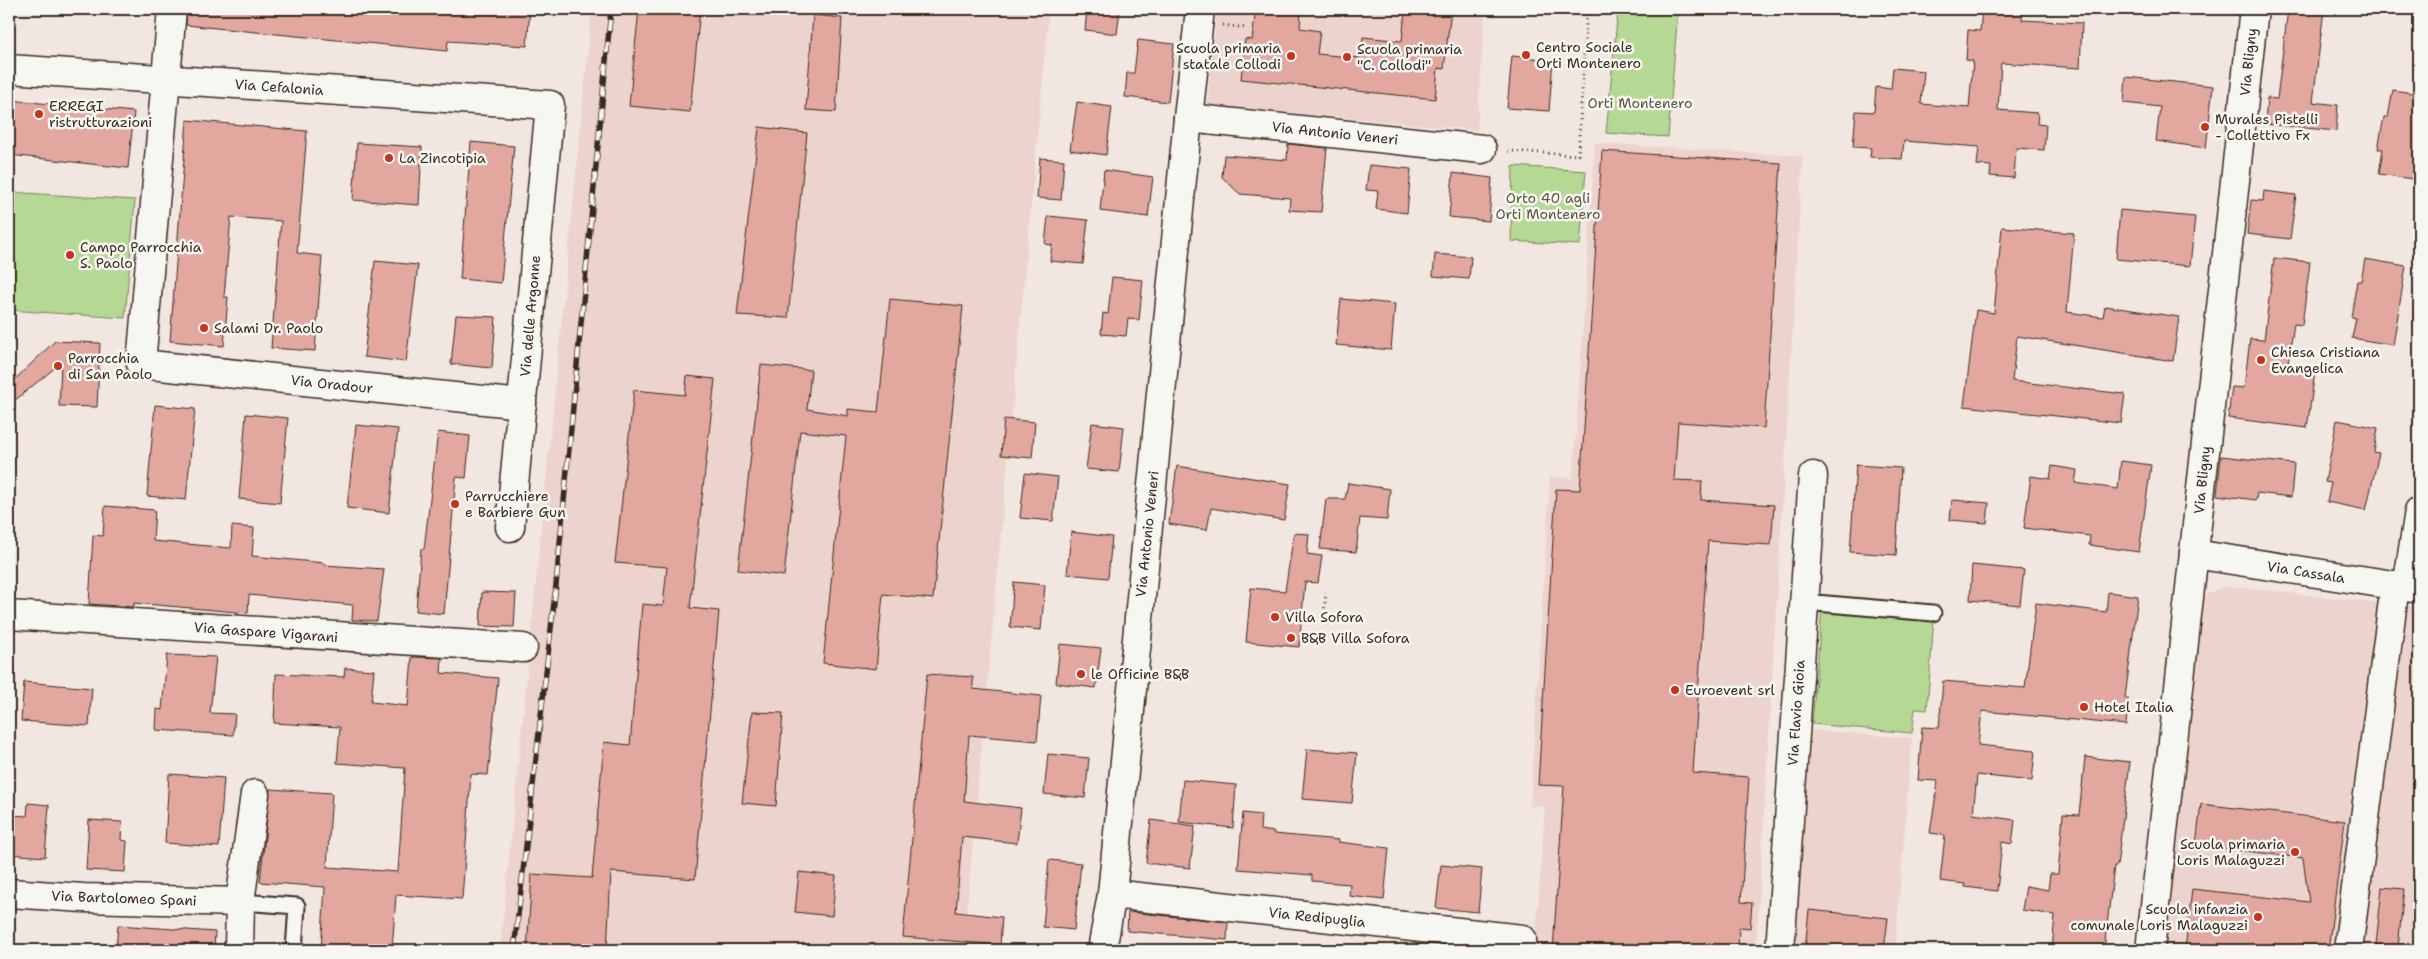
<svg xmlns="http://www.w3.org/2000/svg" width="2428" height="959" font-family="'Shantell Sans',sans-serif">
	<rect width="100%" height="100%" fill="#f2e6e1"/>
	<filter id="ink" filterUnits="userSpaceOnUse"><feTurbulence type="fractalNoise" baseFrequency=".02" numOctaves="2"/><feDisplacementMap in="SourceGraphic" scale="10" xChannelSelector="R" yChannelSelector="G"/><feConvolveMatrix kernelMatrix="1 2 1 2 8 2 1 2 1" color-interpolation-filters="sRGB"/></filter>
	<g filter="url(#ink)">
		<g fill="#edd3cd">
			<path d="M592,9H1049L963,950H500Z"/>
			<path d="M1217,9H1485L1477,130L1207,105Z"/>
			<path d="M1595,143L1803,156L1756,950H1535L1545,806H1530L1550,477L1573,478Z"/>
			<path d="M2224,586L2419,607V950H2159L2199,606L2208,594Z"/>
			<path d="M1811,730L1912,738L1895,950H1795Z"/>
		</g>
		<g fill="#b5d994" stroke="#788259">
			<path d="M1618,9H1678L1668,137L1606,133Z"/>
			<path d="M1513,166L1586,171L1580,245L1511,241Z"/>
			<path d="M9,192L135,200L125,318L9,310Z"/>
			<path d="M1822,608L1934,618L1927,710L1915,709L1912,733L1812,724Z"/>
		</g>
		<g fill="#e2a89f" stroke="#3b2a1e">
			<path d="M187,9H530L527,46L448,41L447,51L186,25Z"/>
			<path d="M639,9H700L690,112L629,106Z"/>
			<path d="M1087,9H1120L1117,34L1085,30Z"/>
			<path d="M1256,9H1301L1300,28L1320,31L1317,54L1361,58L1363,37L1402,41L1405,11L1451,9L1444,69L1438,68L1435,99L1241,79L1245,39L1252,40Z"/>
			<path d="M1982,9H2023L2022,20L2082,23L2080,68L2001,63L1998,110L2038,113L2037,124L2046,125L2044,150L2016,148L2014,178L1990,176L1991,166L1977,165L1979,147L1904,141L1902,159L1870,157L1871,148L1853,147L1856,111L1874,112L1876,87L1891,89L1893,68L1924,71L1921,104L1969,108L1973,61L1966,60L1968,30L1980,31Z"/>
			<path d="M2288,9H2324L2313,102L2338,105L2336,131L2265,124L2267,98L2277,99Z"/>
			<path d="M813,15L842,18L836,112L806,110Z"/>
			<path d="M1138,40L1174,44L1168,102L1125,97L1127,73H1134Z"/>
			<path d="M1512,56L1553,60L1549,111L1507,108Z"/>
			<path d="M2126,77L2213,86L2206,148L2156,141L2160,107L2124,103Z"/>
			<path d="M2393,90L2419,94V180L2379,174L2383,149H2378L2384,117H2388Z"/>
			<path d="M9,100L134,112L128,168L9,155Z"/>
			<path d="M1077,102L1112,107L1106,155L1070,150Z"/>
			<path d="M187,120L307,131L297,253L322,256L315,351L271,348L281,221L231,217L224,297H228L224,346L170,341Z"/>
			<path d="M759,127L807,133L788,318L737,315Z"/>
			<path d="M471,142L514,146L501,283L460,279Z"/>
			<path d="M357,143L422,147L419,205L353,200Z"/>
			<path d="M1288,144L1327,148L1321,212L1289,210L1290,198L1240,194L1222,177L1224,155L1287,160Z"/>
			<path d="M1602,151L1781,163L1764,428L1678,422L1674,480L1702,481L1701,500L1774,505L1771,545L1708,541L1693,773L1749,777L1741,902L1752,903L1750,928L1739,927L1738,950H1553L1564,786L1538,785L1556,489L1580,490Z"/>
			<path d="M1040,158L1064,160L1061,200L1037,198Z"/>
			<path d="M1369,165L1411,169L1407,213L1376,209L1378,191L1366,190Z"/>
			<path d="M1104,170L1153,177L1148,217L1100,211Z"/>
			<path d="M1453,173L1492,178L1489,221L1449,217Z"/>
			<path d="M2264,191L2296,195L2290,239L2247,234L2251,200L2263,201Z"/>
			<path d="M2120,210L2195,217L2190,266L2116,259Z"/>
			<path d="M1048,216L1088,220L1083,264L1050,261L1052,245L1045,244Z"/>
			<path d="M2002,227L2074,233L2067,312L2103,317L2105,306L2179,317L2173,361L2017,336L2012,381L2125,394L2121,423L1964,406L1976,310L1994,313Z"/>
			<path d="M1435,254L1471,257L1469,279L1433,276Z"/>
			<path d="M2274,258L2310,262L2302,325L2294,324L2287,369L2315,372L2307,428L2228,418L2232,387L2244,388L2250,339L2264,340Z"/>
			<path d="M2365,259L2406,266L2393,345L2352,338L2356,318L2351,317L2357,281H2361Z"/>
			<path d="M375,261L418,265L406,362L364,357Z"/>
			<path d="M1112,277L1143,280L1139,320L1128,319L1126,336L1101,334L1103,313L1108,314Z"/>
			<path d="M890,299L963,306L933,599L883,594L876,669L823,663L846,436L800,431L784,576L738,570L761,365L811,370L807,409L848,416V409L878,412Z"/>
			<path d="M1341,299L1395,304L1391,350L1336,345Z"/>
			<path d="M456,315L496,317L492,368L451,364Z"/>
			<path d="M55,341L100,343L97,407L59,406L61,363L9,405V385Z"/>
			<path d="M687,376L715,379L690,608L719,611L695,879L611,872L607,950H527L532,874L592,878L604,742L630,745L642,604L663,606L667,567L615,563L634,390L685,395Z"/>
			<path d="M155,405L195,409L186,500L147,496Z"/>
			<path d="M246,414L288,418L280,503L239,499Z"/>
			<path d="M1004,419L1035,422L1032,458L1001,455Z"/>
			<path d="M2337,420L2378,428L2374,452L2379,453L2366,510L2327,502L2331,483L2325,482Z"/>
			<path d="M1092,423L1124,427L1119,472L1086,469Z"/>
			<path d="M356,425L398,429L389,513L347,508Z"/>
			<path d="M438,432L470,436L466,478L456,477L444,614L416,611L421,549H424Z"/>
			<path d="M2221,456L2294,464L2291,497L2257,493L2256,500L2217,495Z"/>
			<path d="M2121,461L2151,465L2139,552L2089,545L2090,536L2024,528L2031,476L2050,479L2052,466L2077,470L2075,483L2118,489Z"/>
			<path d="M1856,465L1901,468L1896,555L1850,552Z"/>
			<path d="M1177,466L1290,484L1284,520L1211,508L1207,530L1169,524Z"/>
			<path d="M1025,473L1058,477L1053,521L1020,518Z"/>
			<path d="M1348,483L1390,489L1387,520L1360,518L1356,552L1320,549L1326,499H1345Z"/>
			<path d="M1952,500L1989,503L1987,523L1950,520Z"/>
			<path d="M105,506L155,510L153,541L231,548L232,526L254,528L252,556L324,563V565L384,569L377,621L352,620L353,605L249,595L248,613L134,603V607L89,604L93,535L103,536Z"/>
			<path d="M1071,532L1112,537L1108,578L1067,574Z"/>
			<path d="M1294,533L1309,534L1307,554L1322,556L1318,583L1305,582L1299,647L1246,642L1251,588L1285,591Z"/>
			<path d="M1972,565L2024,570L2020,605L1970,600Z"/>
			<path d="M1014,582L1045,585L1041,630L1010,627Z"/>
			<path d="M482,592L516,593L514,627L480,626Z"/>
			<path d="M2108,592L2138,596L2125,698H2128L2126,725L1982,711L1978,745L2035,751L2032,781L1977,775L1973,814L2015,820L2012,844L2002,842L1997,891L1965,887V884L1940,881L1945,835L1930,833L1938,781L1918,780L1922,727L1939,728L1943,681L2025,688L2036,603L2106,612Z"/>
			<path d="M1060,644L1101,648L1096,688L1056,683Z"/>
			<path d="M167,655L216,657L210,713L235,714L233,735L156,730L157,709L162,710Z"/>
			<path d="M412,657L442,658L441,673L498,678L488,775L471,774L462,899L396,895L392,950H321L325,887L260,882L270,789L332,793L327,867L398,872L405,768L337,763L340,727L274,723L276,674L344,677L345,668L374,670L371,702L408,706Z"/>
			<path d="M927,674L973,677V689L1041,696L1037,741L969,735L964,801L1021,808L1017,843L962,837L956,912L1002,917L1000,945L903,937Z"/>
			<path d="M24,682L92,688L89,726L21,721Z"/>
			<path d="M752,712L783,713L776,806L742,803Z"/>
			<path d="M1307,749L1357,753L1352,803L1302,799Z"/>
			<path d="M1048,754L1089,758L1085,798L1044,794Z"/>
			<path d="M2085,757L2130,762L2117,866H2114L2104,950H2052L2055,915L2022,910L2026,886L2048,890L2050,874H2058L2063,814L2079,815Z"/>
			<path d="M169,774L224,778L219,847L165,843Z"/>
			<path d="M1183,780L1236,785L1233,828L1179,822Z"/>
			<path d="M28,803L49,805L45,857L9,854V815L27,816Z"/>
			<path d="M2201,804L2345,821L2328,950H2185L2192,889L2309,902L2303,858L2196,845Z"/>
			<path d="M1243,813L1261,815L1260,830L1274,832V834L1339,840L1338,842L1389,848L1384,900L1349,896L1350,884L1312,881V875L1238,869Z"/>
			<path d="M89,820L122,822L121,840L127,841L125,872L86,870Z"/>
			<path d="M1151,820L1195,826L1190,868L1146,863Z"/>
			<path d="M1049,860L1081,863L1074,930L1043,927Z"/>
			<path d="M1441,865L1482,869L1478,912L1436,908Z"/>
			<path d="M799,872L836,876L832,916L795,912Z"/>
			<path d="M2382,887L2404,889L2398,947L2376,945Z"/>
			<path d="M1809,910L1888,918L1884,950H1805Z"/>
			<path d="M1128,912L1228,922L1227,940L1127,931Z"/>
			<path d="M118,925L215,932L214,950H116Z"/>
		</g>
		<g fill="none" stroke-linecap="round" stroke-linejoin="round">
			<defs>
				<g id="lane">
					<path d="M1804,602L1933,613"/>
					<path d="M240,902L297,906L294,950"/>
				</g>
				<g id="street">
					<path d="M172,9L141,364L522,404"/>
					<path d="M9,69L550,105L510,527"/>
					<path d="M1188,118L1482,149"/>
					<path d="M2194,554L2419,589"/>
					<path d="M2407,587L2419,511"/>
					<path d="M9,615L523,648"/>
					<path d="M9,893L83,898L240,902"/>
					<path d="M1112,894L1522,939V950"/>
					<path d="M239,950L240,902L255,794"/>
					<path d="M1102,950L1112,894L1188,118L1200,9"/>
					<path d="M1780,950L1813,476"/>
					<path d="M2150,950L2254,9"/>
					<path d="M2348,950L2395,585"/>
				</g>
			</defs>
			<use href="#lane" stroke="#3b2a1e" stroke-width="19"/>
			<use href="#street" stroke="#3b2a1e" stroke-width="31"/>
			<g stroke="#3b2a1e" stroke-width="3" stroke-dasharray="1 4" stroke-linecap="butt">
				<path d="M1223,25L1247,28"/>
				<path d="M1508,151L1578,155L1587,9"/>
				<path d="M1323,623L1326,593"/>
			</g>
			<use href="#lane" stroke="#f6f6f2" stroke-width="15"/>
			<use href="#street" stroke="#f6f6f2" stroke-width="28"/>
			<defs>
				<path id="rail" d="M514,950L556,585L611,9"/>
			</defs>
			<use href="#rail" stroke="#3b2a1e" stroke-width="5.5"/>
			<use href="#rail" stroke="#f6f6f2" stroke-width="4" stroke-dasharray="11" stroke-linecap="butt"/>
		</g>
	</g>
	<g fill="#c8321e" stroke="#f6f6f2" stroke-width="2">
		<circle cx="1526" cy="55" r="5"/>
		<circle cx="1291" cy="56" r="5"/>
		<circle cx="1347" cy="57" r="5"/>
		<circle cx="39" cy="114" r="5"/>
		<circle cx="2205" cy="127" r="5"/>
		<circle cx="389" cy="158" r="5"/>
		<circle cx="70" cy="255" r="5"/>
		<circle cx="204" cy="328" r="5"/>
		<circle cx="2261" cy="360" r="5"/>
		<circle cx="58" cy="366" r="5"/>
		<circle cx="455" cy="504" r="5"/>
		<circle cx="1275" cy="617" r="5"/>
		<circle cx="1291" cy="638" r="5"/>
		<circle cx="1081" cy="674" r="5"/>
		<circle cx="1675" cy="690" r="5"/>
		<circle cx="2084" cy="707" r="5"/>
		<circle cx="2295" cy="852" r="5"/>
		<circle cx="2258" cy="917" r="5"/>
	</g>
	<g text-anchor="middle" stroke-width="5" stroke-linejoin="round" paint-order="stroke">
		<g font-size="14" fill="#3b2a1e" stroke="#f6f6f2" text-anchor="start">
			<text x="1536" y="52">Centro Sociale<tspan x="1536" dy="16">Orti Montenero</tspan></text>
			<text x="1281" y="53" text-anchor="end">Scuola primaria<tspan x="1281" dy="16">statale Collodi</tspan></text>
			<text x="1357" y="54">Scuola primaria<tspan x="1357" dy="16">"C. Collodi"</tspan></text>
			<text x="49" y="111">ERREGI<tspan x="49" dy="16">ristrutturazioni</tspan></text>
			<text x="2215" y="124">Murales Pistelli<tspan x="2215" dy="16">- Collettivo Fx</tspan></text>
			<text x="399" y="163">La Zincotipia</text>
			<text x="80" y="252">Campo Parrocchia<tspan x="80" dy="16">S. Paolo</tspan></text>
			<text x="214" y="333">Salami Dr. Paolo</text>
			<text x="2271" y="357">Chiesa Cristiana<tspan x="2271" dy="16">Evangelica</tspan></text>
			<text x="68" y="363">Parrocchia<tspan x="68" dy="16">di San Paolo</tspan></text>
			<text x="465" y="501">Parrucchiere<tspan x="465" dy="16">e Barbiere Gun</tspan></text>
			<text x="1285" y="622">Villa Sofora</text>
			<text x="1301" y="643">B&amp;B Villa Sofora</text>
			<text x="1091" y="679">le Officine B&amp;B</text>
			<text x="1685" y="695">Euroevent srl</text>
			<text x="2094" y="712">Hotel Italia</text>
			<text x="2285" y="849" text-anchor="end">Scuola primaria<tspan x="2285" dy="16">Loris Malaguzzi</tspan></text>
			<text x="2248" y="914" text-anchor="end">Scuola infanzia<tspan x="2248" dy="16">comunale Loris Malaguzzi</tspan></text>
		</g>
		<g font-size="14" fill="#3b2a1e" stroke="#f6f6f2">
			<text transform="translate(2248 62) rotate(-84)" y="5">Via Bligny</text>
			<text transform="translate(279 87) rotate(4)" y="5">Via Cefalonia</text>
			<text transform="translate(1335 133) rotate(6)" y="5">Via Antonio Veneri</text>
			<text transform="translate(530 316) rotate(-85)" y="5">Via delle Argonne</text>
			<text transform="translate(332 384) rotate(6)" y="5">Via Oradour</text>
			<text transform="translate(2202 480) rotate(-84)" y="5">Via Bligny</text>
			<text transform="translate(1147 534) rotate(-84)" y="5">Via Antonio Veneri</text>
			<text transform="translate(2306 572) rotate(9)" y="5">Via Cassala</text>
			<text transform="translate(266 632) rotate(4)" y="5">Via Gaspare Vigarani</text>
			<text transform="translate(1796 713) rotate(-86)" y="5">Via Flavio Gioia</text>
			<text transform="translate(124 898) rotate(2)" y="5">Via Bartolomeo Spani</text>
			<text transform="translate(1317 917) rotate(6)" y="5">Via Redipuglia</text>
		</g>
		<g font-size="14" fill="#5a563c" stroke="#f6f6f2">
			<text x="1640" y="108">Orti Montenero</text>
			<text x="1548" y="203">Orto 40 agli<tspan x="1548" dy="16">Orti Montenero</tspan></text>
		</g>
	</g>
	<rect width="2428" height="959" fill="none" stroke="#f6f6f2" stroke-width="30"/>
	<rect x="15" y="15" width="2398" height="929" fill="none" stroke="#3b2a1e" stroke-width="2" filter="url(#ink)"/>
</svg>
